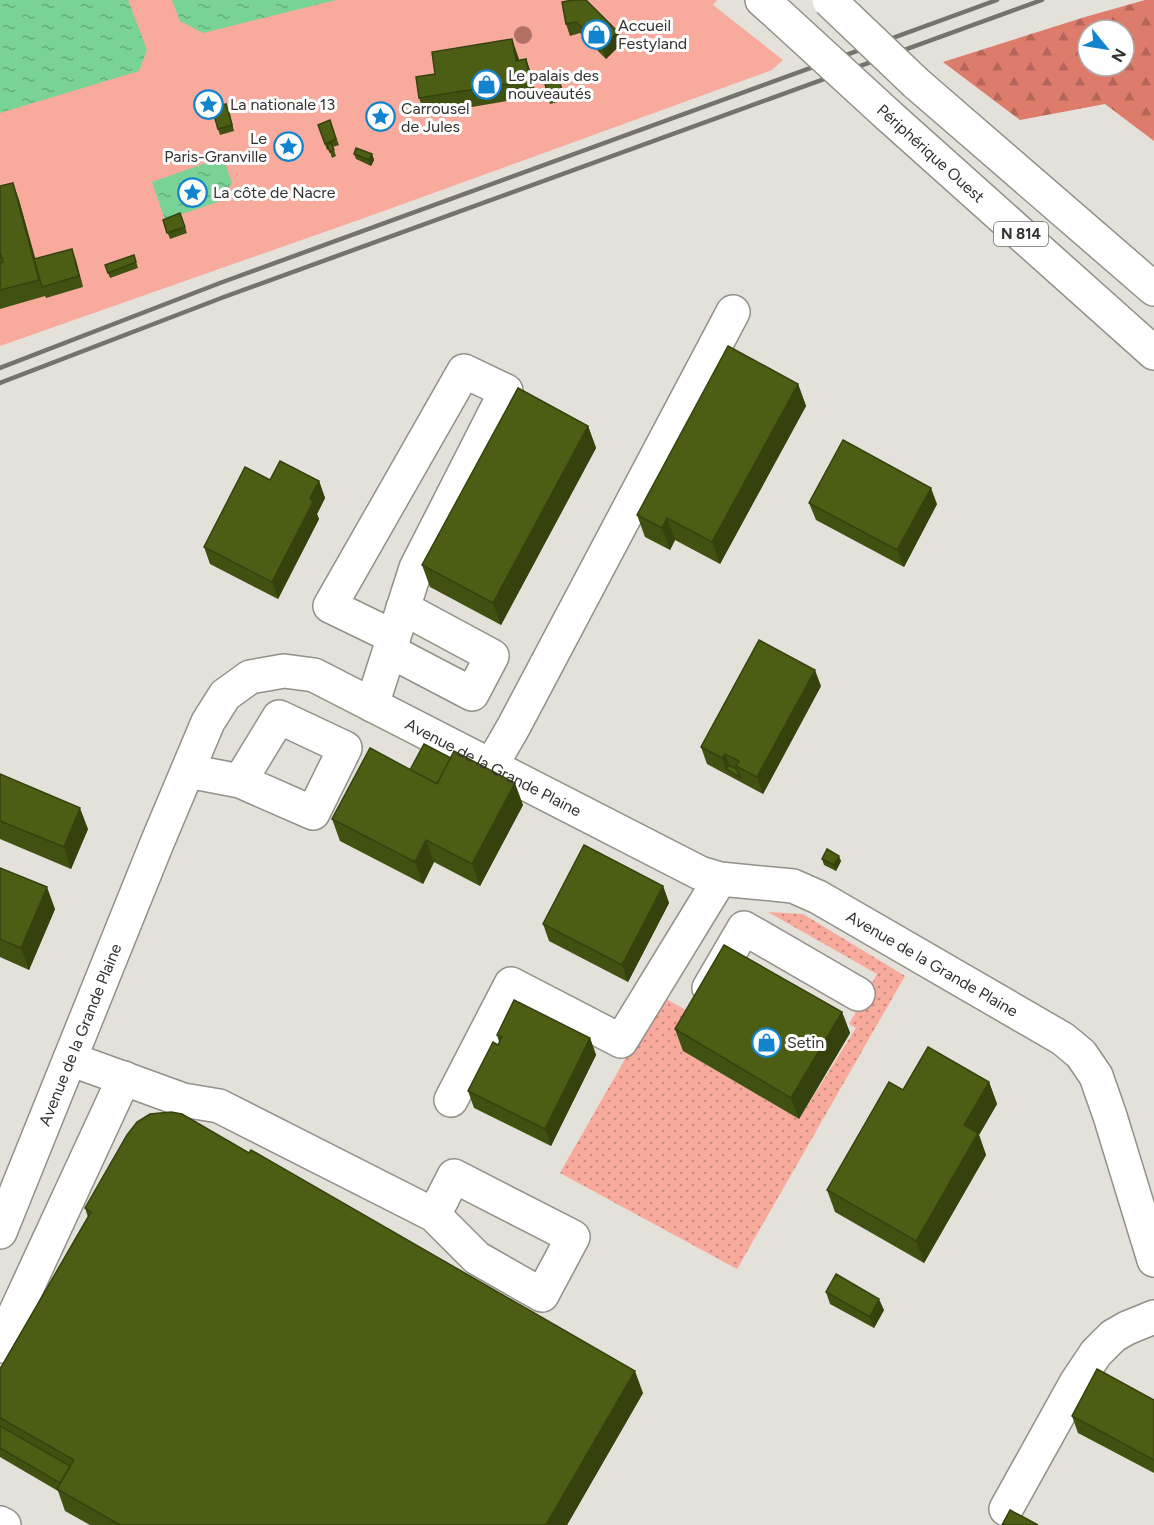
<svg xmlns="http://www.w3.org/2000/svg" width="1154" height="1525" font-family="Figtree,sans-serif">
	<defs>
		<pattern id="grass-dots" width="8" height="8" patternUnits="userSpaceOnUse" patternTransform="scale(1.5)"><rect width="8" height="8" fill="#f8aa9c"/><path d="M2 2h.1M6 6h.1" fill="none" stroke="#c98b80" stroke-width="1.8" stroke-linecap="round"/></pattern>
		<pattern id="forest-firs" width="22" height="20" patternUnits="userSpaceOnUse" patternTransform="scale(1.5)"><rect width="22" height="20" fill="#de7c6b"/><path d="M5 1l3.5 6h-7zM16 11l3.5 6h-7z" fill="#b56658"/></pattern>
		<pattern id="water-ripples" width="26" height="14" patternUnits="userSpaceOnUse" patternTransform="scale(1.5)"><rect width="26" height="14" fill="#79d396"/><path d="M2 4q2-2 4 0t4 0M15 11q2-2 4 0t4 0" fill="none" stroke="#64ac7b"/></pattern>
	</defs>
	<rect width="100%" height="100%" fill="#e3e1d9"/>
	<path fill="url(#grass-dots)" d="M768,912L803,914L905,976L737,1269L560,1173L661,996L702,1019L683,1051L799,1119L856,1028L849,1024L877,974Z"/>
	<path fill="url(#forest-firs)" fill-rule="evenodd" d="M1145,0H1154V141L1105,104L1020,120L943,62L1085,17ZM1088,30H1124V66H1088Z"/>
	<path fill="#f8aa9c" d="M0,0H717L713,5L783,60L772,70L370,216L0,346Z"/>
	<g fill="url(#water-ripples)">
		<path d="M0,0H128L147,50L139,71L0,113Z"/>
		<path d="M172,0H336L203,33L180,21Z"/>
		<path d="M223,157L232,183L223,200L165,220L152,182Z"/>
	</g>
	<g fill="none" stroke-linecap="round" stroke-linejoin="round">
		<defs>
			<g id="minor">
				<path d="M390,651L472,694L492,656L403,608"/>
				<path d="M372,705L416,568L506,391L464,371L330,606L394,637"/>
				<path d="M491,766L514,726L733,312"/>
				<path d="M188,771L240,781L313,813L345,748L279,717L240,781"/>
				<path d="M709,988L744,928L858,994"/>
				<path d="M70,1059L183,1100L219,1106L434,1215L477,1258L542,1295L573,1237L454,1176L434,1215"/>
				<path d="M451,1100L511,984L621,1041L720,879"/>
				<path id="s1" d="M0,1232L157,843L208,722L225,695L250,677L284,671L314,675L700,873L720,879L793,886L818,897L1063,1039L1081,1054L1096,1076L1110,1116L1154,1260"/>
				<path d="M0,1346L124,1078"/>
				<path d="M1006,1509L1076,1383L1096,1353L1113,1336L1127,1328L1154,1317"/>
				<path d="M0,1523L4,1525"/>
			</g>
			<g id="highway">
				<path d="M762,0L779,15"/>
				<path d="M916,83L1154,289"/>
				<path d="M888,115L1154,353"/>
			</g>
		</defs>
		<use href="#minor" stroke="#929089" stroke-width="36"/>
		<use href="#highway" stroke="#929089" stroke-width="36"/>
		<use href="#minor" stroke="#fff" stroke-width="33"/>
		<use href="#highway" stroke="#fff" stroke-width="33"/>
		<g stroke="#74736e" stroke-width="4.5">
			<path d="M0,368L220,283L997,0"/>
			<path d="M0,383L224,297L1042,0"/>
		</g>
		<defs>
			<g id="highway-bridge">
				<path d="M829,0L916,83"/>
				<path d="M779,15L888,115"/>
			</g>
		</defs>
		<use href="#highway-bridge" stroke="#929089" stroke-width="36" stroke-linecap="butt"/>
		<use href="#highway-bridge" stroke="#fff" stroke-width="33"/>
	</g>
	<circle fill="#b37166" cx="523" cy="35" r="9"/>
	<g fill="#415111">
		<path d="M572,0L618,32L622,43L606,59L580,33L570,36L566,24Z"/>
		<path d="M518,56L519,60L526,59L532,76L535,92L524,94L525,98L425,115L419,98L435,74Z"/>
		<path d="M558,75L565,100L550,104L548,98Z"/>
		<path d="M229,109L234,131L220,135L218,129Z"/>
		<path d="M330,120L339,145L333,147L336,156L332,158L329,149L327,150L318,125Z"/>
		<path d="M354,154H372L374,160L371,166L356,159Z"/>
		<path d="M13,183L19,200L35,259L72,249L83,287L46,298L45,296L0,309V186Z"/>
		<path d="M180,213L187,233L170,239L163,220Z"/>
		<path d="M134,255L138,268L110,278L105,265Z"/>
		<path d="M798,384L806,406L720,564L675,540L670,550L645,537L637,515Z"/>
		<path d="M588,426L596,448L501,625L430,587L422,565Z"/>
		<path d="M270,480L319,481L325,498L317,514L319,519L278,599L210,564L204,547Z"/>
		<path d="M809,503L937,504L904,567L816,520Z"/>
		<path d="M821,686L763,794L707,764L701,747Z"/>
		<path d="M410,770L523,805L480,886L434,862L423,884L340,841L332,819Z"/>
		<path d="M0,774L88,829L71,869L0,839Z"/>
		<path d="M822,859L841,861L836,871L824,865Z"/>
		<path d="M0,868L55,909L29,970L0,957Z"/>
		<path d="M663,886L669,903L628,982L549,941L543,924Z"/>
		<path d="M842,1012L850,1033L799,1119L683,1051L675,1029Z"/>
		<path d="M497,1035L590,1038L596,1055L551,1146L474,1108L468,1091L499,1042Z"/>
		<path d="M989,1082L997,1104L979,1135L986,1155L924,1263L835,1212L827,1190L903,1090Z"/>
		<path d="M85,1208L643,1393L567,1525H90L65,1511L58,1491L0,1457V1369L88,1217Z"/>
		<path d="M826,1292L884,1310L874,1328L830,1304Z"/>
		<path d="M1154,1400V1473L1078,1433L1072,1416Z"/>
	</g>
	<g fill="#35420e">
		<path d="M618,32L622,43L606,59L602,47Z"/>
		<path d="M512,39L518,56L522,78L516,61Z"/>
		<path d="M526,59L532,76L535,92L529,75Z"/>
		<path d="M372,154L374,160L371,166L369,160Z"/>
		<path d="M13,183L19,200L43,286L42,287Z"/>
		<path d="M72,249L76,260L83,287L79,276Z"/>
		<path d="M798,384L806,406L720,564L712,542Z"/>
		<path d="M588,426L596,448L501,625L493,603Z"/>
		<path d="M319,481L325,498L317,514L319,519L278,599L272,582L310,498Z"/>
		<path d="M931,488L937,504L904,567L897,550Z"/>
		<path d="M667,518L675,540L670,550L662,528Z"/>
		<path d="M815,670L821,686L763,794L757,777Z"/>
		<path d="M725,754L731,770L726,769L722,758Z"/>
		<path d="M515,783L523,805L480,886L472,864Z"/>
		<path d="M80,808L88,829L71,869L64,847Z"/>
		<path d="M426,840L434,862L423,884L415,862Z"/>
		<path d="M839,856L841,861L836,871L834,865Z"/>
		<path d="M663,886L669,903L628,982L622,965Z"/>
		<path d="M47,887L55,909L29,970L21,948Z"/>
		<path d="M842,1012L850,1033L799,1119L791,1098Z"/>
		<path d="M590,1038L596,1055L551,1146L545,1129Z"/>
		<path d="M989,1082L997,1104L979,1135L986,1155L924,1263L916,1241L964,1125Z"/>
		<path d="M879,1299L884,1310L874,1328L870,1317Z"/>
		<path d="M635,1371L643,1393L567,1525H546Z"/>
	</g>
	<g fill="#4c5e14" stroke="#35420e" stroke-width="1.5">
		<path d="M572,0H586L618,32L602,47L576,22L566,24L562,2Z"/>
		<path d="M512,39L516,61L526,59L529,75L518,77L519,82L419,98L416,77L435,74L432,52Z"/>
		<path d="M558,75L563,95L548,98L544,78Z"/>
		<path d="M226,104L232,125L218,129L212,108Z"/>
		<path d="M330,120L336,139L325,144L318,125Z"/>
		<path d="M331,143L334,150L330,152L327,145Z"/>
		<path d="M356,148L372,154L369,160L354,154Z"/>
		<path d="M13,183L39,280L0,290V263L3,262L0,253V186Z"/>
		<path d="M180,213L185,227L167,233L163,220Z"/>
		<path d="M72,249L79,276L42,287L34,259Z"/>
		<path d="M0,253L3,262L0,263Z"/>
		<path d="M134,255L136,262L108,273L105,265Z"/>
		<path d="M728,346L798,384L712,542L667,518L662,528L637,515Z"/>
		<path d="M518,388L588,426L493,603L422,565Z"/>
		<path d="M843,440L931,488L897,550L809,503Z"/>
		<path d="M280,461L319,481L310,498L313,502L272,582L204,547L245,467L270,480Z"/>
		<path d="M759,640L815,670L757,777L736,766L739,761L725,754L722,758L701,747Z"/>
		<path d="M424,744L451,758L437,784L410,770Z"/>
		<path d="M370,748L437,784L454,751L515,783L472,864L426,840L415,862L332,819Z"/>
		<path d="M729,765L737,769L740,777L726,769Z"/>
		<path d="M0,774L80,808L64,847L0,821Z"/>
		<path d="M584,845L663,886L622,965L543,924Z"/>
		<path d="M827,849L839,856L834,865L822,859Z"/>
		<path d="M0,868L47,887L21,948L0,939Z"/>
		<path d="M724,945L842,1012L791,1098L675,1029Z"/>
		<path d="M514,1000L590,1038L545,1129L468,1091L493,1042L498,1045L502,1037L497,1035Z"/>
		<path d="M928,1047L989,1082L964,1125L978,1133L916,1241L827,1190L889,1082L903,1090Z"/>
		<path d="M171,1112L182,1114L249,1153L251,1150L635,1371L546,1525H120L57,1489L74,1460L0,1418V1369L91,1212L85,1208L127,1135L137,1122L150,1114Z"/>
		<path d="M836,1274L879,1299L870,1317L826,1292Z"/>
		<path d="M1097,1369L1154,1400V1460L1072,1416Z"/>
		<path d="M0,1426L70,1466L60,1483L0,1448Z"/>
		<path d="M1010,1510L1038,1525H1002Z"/>
	</g>
	<defs>
		<symbol id="shop-ring" viewBox="-11 -11 22 22"><circle r="9.5" fill="#fff" stroke="#1184cd" stroke-width="1.5"/><path d="M-5-2.5h2.3a2.7 3.5 0 0 1 5.4 0H5L5.5 6h-11ZM-1.5-2.5h3a1.5 2.3 0 0 0-3 0Z" fill="#1184cd"/></symbol>
		<symbol id="sight-ring" viewBox="-11 -11 22 22"><circle r="9.5" fill="#fff" stroke="#1184cd" stroke-width="1.5"/><path d="M0-6L1.8-2.2L6-1.7L2.9 1.2L3.7 5.4L0 3.3L-3.7 5.4L-2.9 1.2L-6-1.7L-1.8-2.2Z" fill="#1184cd"/></symbol>
	</defs>
	<g fill-rule="evenodd">
		<use href="#shop-ring" x="580" y="18" width="33" height="33"/>
		<use href="#shop-ring" x="470" y="68" width="33" height="33"/>
		<use href="#sight-ring" x="192" y="88" width="33" height="33"/>
		<use href="#sight-ring" x="364" y="100" width="33" height="33"/>
		<use href="#sight-ring" x="272" y="130" width="33" height="33"/>
		<use href="#sight-ring" x="176" y="176" width="33" height="33"/>
		<use href="#shop-ring" x="750" y="1026" width="33" height="33"/>
	</g>
	<g text-anchor="middle" stroke-width="6" stroke-linejoin="round" paint-order="stroke">
		<rect fill="#fff" stroke="#70706d" stroke-width="1.5" x="994" y="222" width="54" height="24" rx="4.5"/>
		<g font-size="15" font-weight="bold" fill="#33322f">
			<text x="1021" y="239">N 814</text>
		</g>
		<g font-size="16" fill="#33322f" stroke="#fff" text-anchor="start">
			<text x="618" y="31">Accueil<tspan x="618" dy="18">Festyland</tspan></text>
			<text x="508" y="81">Le palais des<tspan x="508" dy="18">nouveautés</tspan></text>
			<text x="230" y="110">La nationale 13</text>
			<text x="401" y="114">Carrousel<tspan x="401" dy="18">de Jules</tspan></text>
			<text x="267" y="144" text-anchor="end">Le<tspan x="267" dy="18">Paris-Granville</tspan></text>
			<text x="213" y="198">La côte de Nacre</text>
			<text x="787" y="1048">Setin</text>
		</g>
		<g font-size="16" fill="#33322f" stroke="#fff">
			<text transform="translate(931 153) rotate(42)" y="6">Périphérique Ouest</text>
			<text dy="6" stroke="none"><textPath href="#s1" startOffset="880">Avenue de la Grande Plaine</textPath></text>
			<text dy="6" stroke="none"><textPath href="#s1" startOffset="1366">Avenue de la Grande Plaine</textPath></text>
			<text dy="6" stroke="none"><textPath href="#s1" startOffset="213">Avenue de la Grande Plaine</textPath></text>
		</g>
	</g>
	<g transform="translate(1106 48) rotate(120)"><circle r="28" fill="#ffffff" stroke="#adadac" stroke-width="1.5"/>
	<path d="M0-4.5L10 22L0 15L-10 22Z" fill="#1184cd"/>
	<text y="-9" font-size="16" font-weight="bold" text-anchor="middle" fill="#33322f">N</text>
	</g>
</svg>
